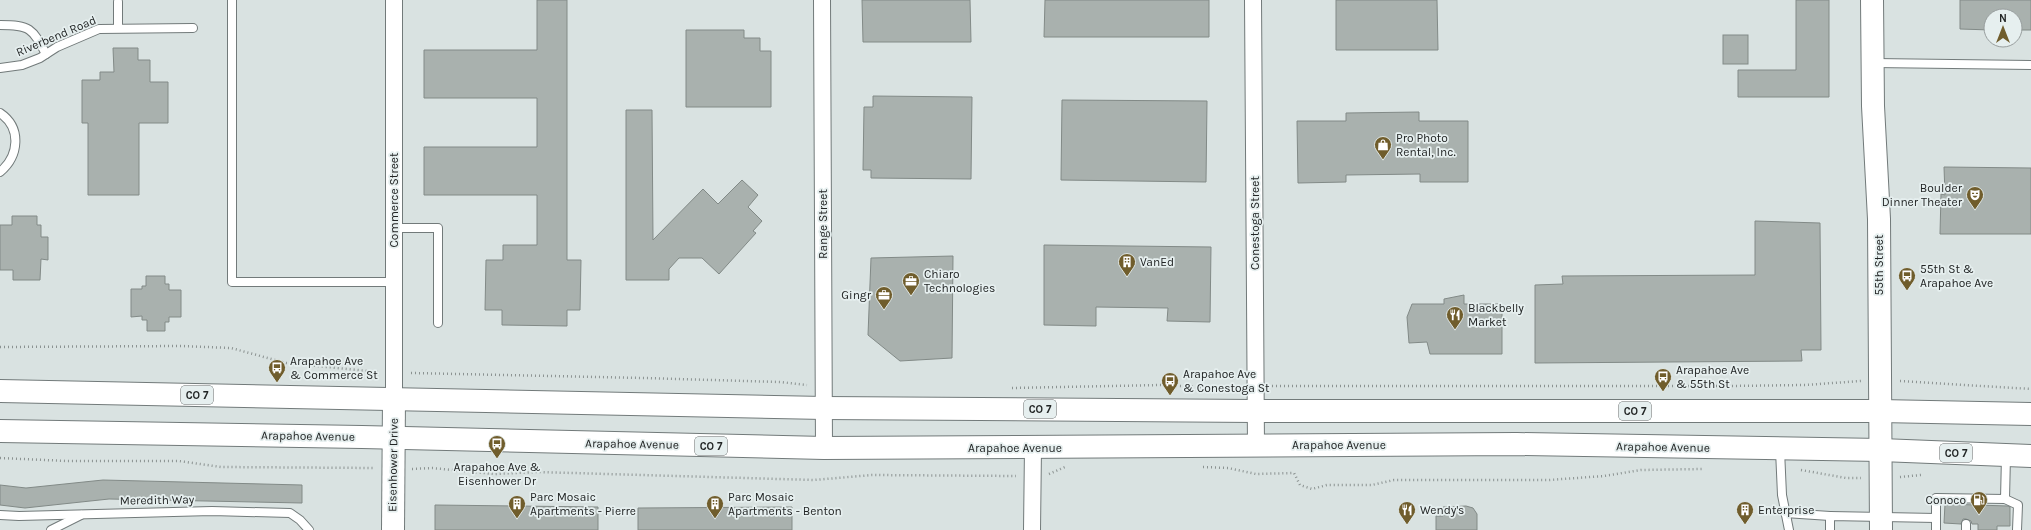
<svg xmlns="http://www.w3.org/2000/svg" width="2031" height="530" font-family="Karla,sans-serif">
	<rect width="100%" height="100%" fill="#d9e2e1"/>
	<g fill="#a9b1ae" stroke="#828a87">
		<path d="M537,0H567V260H581L580,310H567V326L502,325V310H485L486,260H503V245H537V195H424V147H537V98H424V50H537Z"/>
		<path d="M862,0H970L971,42H863Z"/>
		<path d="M1045,0H1209V37H1044Z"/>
		<path d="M1336,0H1437L1438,50H1336Z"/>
		<path d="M1796,0H1829V97H1738V70H1796Z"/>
		<path d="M1960,0H2031V30H2015V16H1991V30L1960,29Z"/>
		<path d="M686,30H744V38H760V51H771V107H686Z"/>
		<rect x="1723" y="35" width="25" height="29"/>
		<path d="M113,48H138V60H150V82H168V123H139V195H88V123H82V80H100V72H114Z"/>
		<path d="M873,96L972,97L971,179L871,178V170H863L864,107H873Z"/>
		<path d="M1062,100L1207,101L1206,182L1061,180Z"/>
		<path d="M626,110H652L653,240L703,189L718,204L742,180L758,195L748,207L762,221L753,231L756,233L719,274L702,258H679L669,269V280H626Z"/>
		<path d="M1419,112V121H1468V182H1420V174L1346,175V182L1298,183L1297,121H1346V113Z"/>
		<path d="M1944,167L2031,168V234H1940L1941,194L1945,195Z"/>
		<path d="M12,216H37V225H41V237H48V260L41,259L40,280H13V270H0V225H12Z"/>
		<path d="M1755,221L1820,223L1821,350H1801L1802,361L1535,363V285L1563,284L1562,276L1755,275Z"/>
		<path d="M1044,245L1211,247L1210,322L1167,321L1168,308L1096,307V326L1044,325Z"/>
		<path d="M953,256L952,358L900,361L868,335L871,258Z"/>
		<path d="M146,276H165V284H169V290H181V317H169V322H165V331H147V320H142V316L131,317V289H142V286H146Z"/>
		<path d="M1464,295V304H1502V354H1430L1427,342L1409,343L1407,317L1412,304H1444V299Z"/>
		<path d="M103,480L302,485V503L109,499L25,508L0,505V485L26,488Z"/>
		<path d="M1945,504L2008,506L2010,507V526H1997V530H1978V524H1972L1971,521L1966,519H1963L1961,524L1944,523Z"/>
		<path d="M435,505L598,507V530H435Z"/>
		<path d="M1466,506L1473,508L1477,514V530H1436V516H1443V507Z"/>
		<path d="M792,507V530H638V508Z"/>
	</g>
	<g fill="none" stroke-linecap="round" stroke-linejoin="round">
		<defs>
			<g id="lane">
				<path d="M232,0V282H394"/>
				<path d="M118,2V27"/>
				<path d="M0,25C30,25 32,28 46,54"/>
				<path d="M1874,63L2031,65"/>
				<path d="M0,68L22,65L40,58L57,47L99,29L193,28"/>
				<path d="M0,113C22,128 19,156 0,172"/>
				<path d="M394,228H438V323"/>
				<path d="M1780,450L1782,495L1789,530"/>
				<path d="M2005,499L2018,505L2017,530"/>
				<path d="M1785,513L1830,516"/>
				<path d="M0,515L19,516L212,511L290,513L300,520L309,530"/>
				<path d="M51,530L81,515"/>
				<path d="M1830,530V516L1936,518V498L2005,499L2006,456"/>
				<path d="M1936,530V518"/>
				<path d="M1966,530V524"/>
			</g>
			<g id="street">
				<path d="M394,0V399"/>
				<path d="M822,0L824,448"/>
				<path d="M1253,0L1256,446"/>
				<path d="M1032,530L1033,448"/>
			</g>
			<g id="secondary">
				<path d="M1872,0L1873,106L1879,219L1881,530"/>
				<path d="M393,530L394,399"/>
			</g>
			<g id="primary">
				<path d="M0,391L824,408L1255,411H1880L2031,414"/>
				<path d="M0,431L362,437L824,448L1517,444L1881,450L2031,456"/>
			</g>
		</defs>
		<use href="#lane" stroke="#727a7a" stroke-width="10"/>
		<use href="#street" stroke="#727a7a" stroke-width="18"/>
		<use href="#secondary" stroke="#727a7a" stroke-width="24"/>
		<use href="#primary" stroke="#727a7a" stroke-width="24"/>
		<g stroke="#8b9291" stroke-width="2.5" stroke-dasharray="1 3" stroke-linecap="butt">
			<path d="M0,347L181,346L231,348L286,363L378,372"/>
			<path d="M411,373L644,378L780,382L807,385"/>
			<path d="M1900,381L2031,389"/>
			<path d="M1272,386H1730L1805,385L1861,381"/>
			<path d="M1012,388L1160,385L1217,388L1239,386"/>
			<path d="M0,458L67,461H179L221,467L375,468"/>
			<path d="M1203,467L1228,468L1256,474L1294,473L1300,485L1312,489L1327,485H1372L1394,480H1549L1604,476L1641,470L1702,469"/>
			<path d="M412,469L432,468L494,474L538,472L814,480L872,475L1016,476"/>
			<path d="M1801,470L1846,478H1861"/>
			<path d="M1049,474L1065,467"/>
			<path d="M1900,477L1921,475"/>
		</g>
		<use href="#lane" stroke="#fff" stroke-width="8"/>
		<use href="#street" stroke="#fff" stroke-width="16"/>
		<use href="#secondary" stroke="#fff" stroke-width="22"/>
		<use href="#primary" stroke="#fff" stroke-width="22"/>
	</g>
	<defs>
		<symbol id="shop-pin" viewBox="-11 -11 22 30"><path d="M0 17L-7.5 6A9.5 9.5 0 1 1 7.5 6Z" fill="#705d2c" stroke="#e6efef"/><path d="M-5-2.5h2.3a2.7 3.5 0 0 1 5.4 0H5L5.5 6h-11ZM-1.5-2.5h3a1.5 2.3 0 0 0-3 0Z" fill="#fff"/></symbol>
		<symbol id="theatre-pin" viewBox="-11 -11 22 30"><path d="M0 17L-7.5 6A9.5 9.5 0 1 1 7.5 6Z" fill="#705d2c" stroke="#e6efef"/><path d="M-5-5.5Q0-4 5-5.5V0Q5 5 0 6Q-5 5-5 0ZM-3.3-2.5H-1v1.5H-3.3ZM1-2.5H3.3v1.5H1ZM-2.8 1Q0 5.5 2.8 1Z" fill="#fff"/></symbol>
		<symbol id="building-pin" viewBox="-11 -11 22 30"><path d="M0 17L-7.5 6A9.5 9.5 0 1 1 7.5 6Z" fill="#705d2c" stroke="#e6efef"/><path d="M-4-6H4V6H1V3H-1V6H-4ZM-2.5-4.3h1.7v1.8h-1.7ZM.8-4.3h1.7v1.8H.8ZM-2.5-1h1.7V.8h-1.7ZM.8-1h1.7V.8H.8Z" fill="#fff"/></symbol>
		<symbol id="bus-pin" viewBox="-11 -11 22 30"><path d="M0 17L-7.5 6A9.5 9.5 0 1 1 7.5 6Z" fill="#705d2c" stroke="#e6efef"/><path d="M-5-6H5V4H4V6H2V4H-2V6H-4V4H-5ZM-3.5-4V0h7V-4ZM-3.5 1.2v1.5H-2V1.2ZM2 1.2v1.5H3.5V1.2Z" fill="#fff"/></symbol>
		<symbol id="office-pin" viewBox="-11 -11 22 30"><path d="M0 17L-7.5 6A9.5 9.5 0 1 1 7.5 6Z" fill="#705d2c" stroke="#e6efef"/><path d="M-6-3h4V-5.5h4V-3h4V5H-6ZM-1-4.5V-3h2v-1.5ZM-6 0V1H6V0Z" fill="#fff"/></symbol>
		<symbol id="restaurant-pin" viewBox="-11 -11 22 30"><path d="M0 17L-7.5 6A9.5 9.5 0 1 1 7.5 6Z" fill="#705d2c" stroke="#e6efef"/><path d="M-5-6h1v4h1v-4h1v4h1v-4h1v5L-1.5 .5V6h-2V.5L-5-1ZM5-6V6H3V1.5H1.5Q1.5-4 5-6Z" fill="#fff"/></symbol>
		<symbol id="fuel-pin" viewBox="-11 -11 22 30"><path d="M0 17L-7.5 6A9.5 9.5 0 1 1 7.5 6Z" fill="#705d2c" stroke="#e6efef"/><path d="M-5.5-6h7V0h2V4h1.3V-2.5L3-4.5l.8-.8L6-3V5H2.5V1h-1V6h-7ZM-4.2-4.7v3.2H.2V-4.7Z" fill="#fff"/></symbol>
	</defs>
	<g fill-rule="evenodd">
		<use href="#shop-pin" x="1373" y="135" width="20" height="27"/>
		<use href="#theatre-pin" x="1965" y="185" width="20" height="27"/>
		<use href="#building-pin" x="1117" y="252" width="20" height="27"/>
		<use href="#bus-pin" x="1897" y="266" width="20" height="27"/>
		<use href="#office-pin" x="901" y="271" width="20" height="27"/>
		<use href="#office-pin" x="874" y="285" width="20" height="27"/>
		<use href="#restaurant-pin" x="1445" y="305" width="20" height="27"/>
		<use href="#bus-pin" x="267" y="358" width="20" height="27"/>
		<use href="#bus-pin" x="1653" y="367" width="20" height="27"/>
		<use href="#bus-pin" x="1160" y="371" width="20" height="27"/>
		<use href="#bus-pin" x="487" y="434" width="20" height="27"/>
		<use href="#fuel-pin" x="1969" y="490" width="20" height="27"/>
		<use href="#building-pin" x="507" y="494" width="20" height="27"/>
		<use href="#building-pin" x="705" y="494" width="20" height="27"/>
		<use href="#restaurant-pin" x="1397" y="500" width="20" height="27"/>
		<use href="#building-pin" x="1735" y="500" width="20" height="27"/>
	</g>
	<g text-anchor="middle" stroke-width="3.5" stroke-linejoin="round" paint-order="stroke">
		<g fill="#e6efef" stroke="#5d6262" stroke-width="1">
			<rect x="181" y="386" width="32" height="18" rx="3"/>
			<rect x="1024" y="400" width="32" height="18" rx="3"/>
			<rect x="1619" y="402" width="32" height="18" rx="3"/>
			<rect x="695" y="437" width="32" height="18" rx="3"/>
			<rect x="1940" y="444" width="32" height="18" rx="3"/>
		</g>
		<g font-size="11" font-weight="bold" fill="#222525">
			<text x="197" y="399">CO 7</text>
			<text x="1040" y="413">CO 7</text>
			<text x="1635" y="415">CO 7</text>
			<text x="711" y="450">CO 7</text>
			<text x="1956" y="457">CO 7</text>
		</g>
		<g font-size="12" fill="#222525" stroke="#e6efef">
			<text transform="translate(56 36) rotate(-23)" y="4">Riverbend Road</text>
			<text transform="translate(394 200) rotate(-90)" y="4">Commerce Street</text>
			<text transform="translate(1255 223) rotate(-90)" y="4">Conestoga Street</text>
			<text transform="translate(823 224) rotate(-90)" y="4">Range Street</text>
			<text transform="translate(1879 265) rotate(-90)" y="4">55th Street</text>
			<text transform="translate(308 436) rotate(1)" y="4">Arapahoe Avenue</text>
			<text transform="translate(632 444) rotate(1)" y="4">Arapahoe Avenue</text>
			<text x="1339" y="449">Arapahoe Avenue</text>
			<text transform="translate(1663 447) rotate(1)" y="4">Arapahoe Avenue</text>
			<text x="1015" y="452">Arapahoe Avenue</text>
			<text transform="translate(393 465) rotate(-89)" y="4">Eisenhower Drive</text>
			<text transform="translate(157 500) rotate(-1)" y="4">Meredith Way</text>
		</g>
		<g font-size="12" fill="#222525" stroke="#e6efef" text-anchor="start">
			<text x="1396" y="142">Pro Photo<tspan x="1396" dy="14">Rental, Inc.</tspan></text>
			<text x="1962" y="192" text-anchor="end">Boulder<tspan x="1962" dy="14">Dinner Theater</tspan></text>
			<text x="1140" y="266">VanEd</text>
			<text x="1920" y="273">55th St &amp;<tspan x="1920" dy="14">Arapahoe Ave</tspan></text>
			<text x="924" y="278">Chiaro<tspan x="924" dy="14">Technologies</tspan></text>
			<text x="871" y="299" text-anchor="end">Gingr</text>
			<text x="1468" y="312">Blackbelly<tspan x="1468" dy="14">Market</tspan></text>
			<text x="290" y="365">Arapahoe Ave<tspan x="290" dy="14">&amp; Commerce St</tspan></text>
			<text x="1676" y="374">Arapahoe Ave<tspan x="1676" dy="14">&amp; 55th St</tspan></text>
			<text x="1183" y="378">Arapahoe Ave<tspan x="1183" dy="14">&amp; Conestoga St</tspan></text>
			<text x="497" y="471" text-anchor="middle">Arapahoe Ave &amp;<tspan x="497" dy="14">Eisenhower Dr</tspan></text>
			<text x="530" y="501">Parc Mosaic<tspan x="530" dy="14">Apartments - Pierre</tspan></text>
			<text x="728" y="501">Parc Mosaic<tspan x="728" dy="14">Apartments - Benton</tspan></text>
			<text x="1966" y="504" text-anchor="end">Conoco</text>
			<text x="1420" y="514">Wendy's</text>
			<text x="1758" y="514">Enterprise</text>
		</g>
	</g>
	<g transform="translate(2003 28)"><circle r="19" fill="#e6efef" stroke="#989e9e"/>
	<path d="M0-3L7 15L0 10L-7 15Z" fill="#705d2c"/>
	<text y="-6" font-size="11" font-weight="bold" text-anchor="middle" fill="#222525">N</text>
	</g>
</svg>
